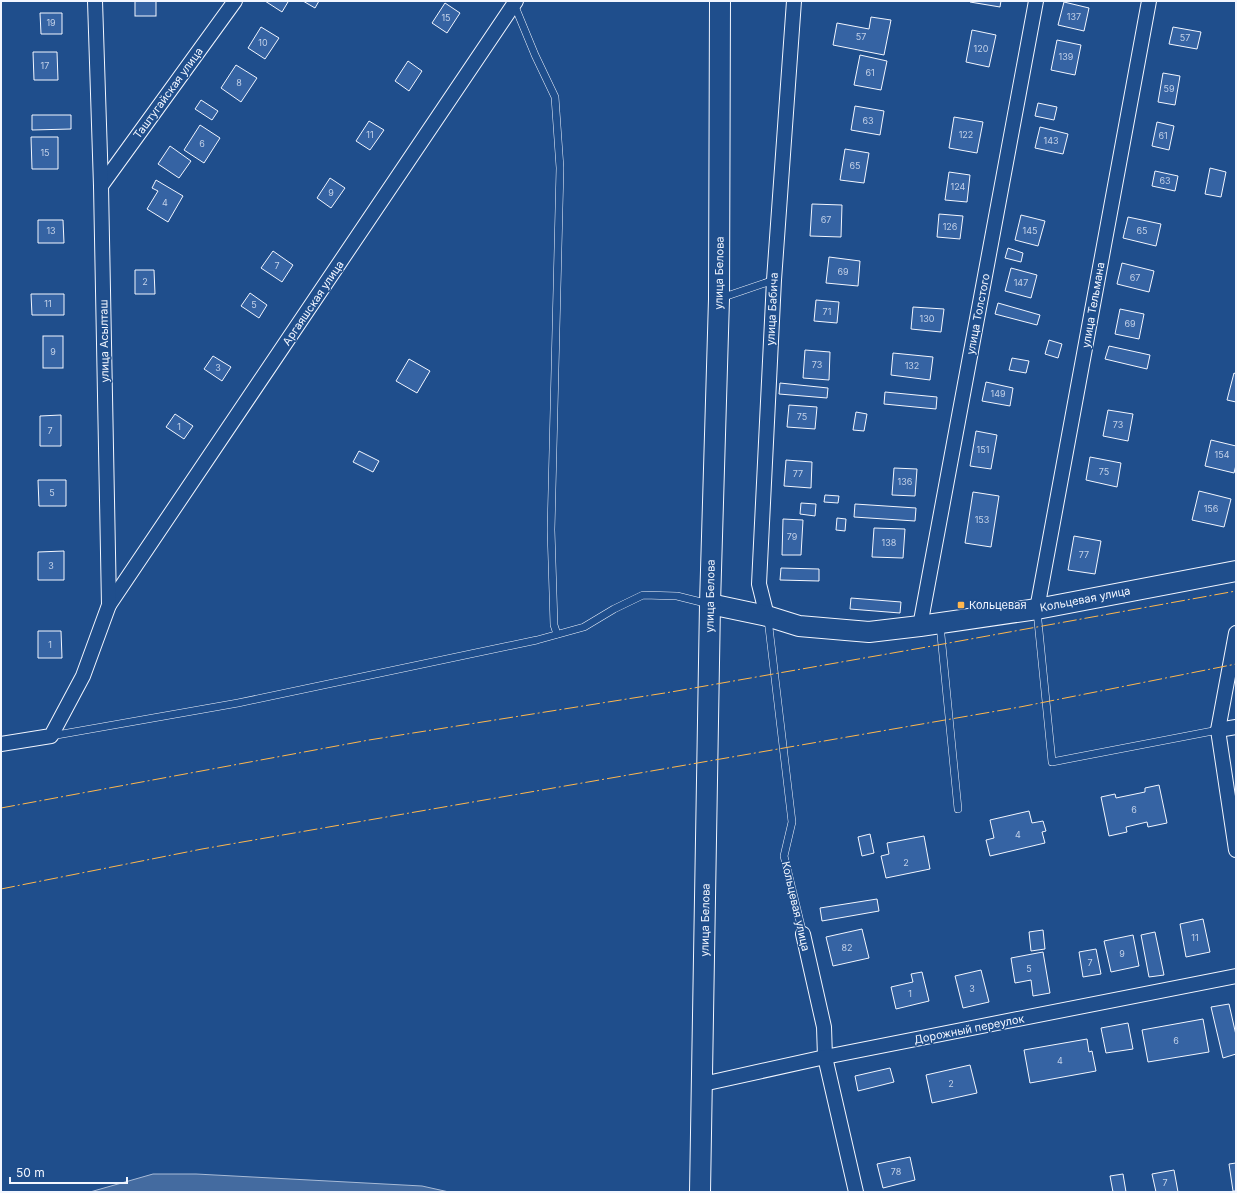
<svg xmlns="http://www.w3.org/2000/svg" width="1237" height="1193" font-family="Inter,sans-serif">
	<rect width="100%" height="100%" fill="#1f4e8c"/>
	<path fill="#446ba0" stroke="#a8bbd7" d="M153,1174H196L422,1186L449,1192H90Z"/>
	<g fill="#3563a3" stroke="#f2f6ff">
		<rect x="135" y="1" width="21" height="15"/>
		<path d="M265,1H286L288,2L282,12Z"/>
		<path d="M303,1H319L315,8Z"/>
		<path d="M971,1H1001L1000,7L970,2Z"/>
		<path d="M1064,2L1089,8L1084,31L1058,25Z"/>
		<path d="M445,3L460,13L447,33L432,23Z"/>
		<path d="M40,13H62V34H41Z"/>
		<path d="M871,17L891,20L884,55L833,45L837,23L869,29Z"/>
		<path d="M261,27L279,38L265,59L248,48Z"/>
		<path d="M1173,27L1201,32L1197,49L1169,44Z"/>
		<path d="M972,30L996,35L989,67L966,62Z"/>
		<path d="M1057,40L1081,45L1075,75L1051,70Z"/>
		<path d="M33,52H57L58,80H34Z"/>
		<path d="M860,55L887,61L881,90L854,85Z"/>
		<path d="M408,61L422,71L409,91L395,81Z"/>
		<path d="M236,65L257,78L241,102L221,88Z"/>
		<path d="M1163,73L1180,76L1175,105L1158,102Z"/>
		<path d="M201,100L218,111L212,120L195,109Z"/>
		<path d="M1038,103L1057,107L1054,120L1035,116Z"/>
		<path d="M855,106L884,111L880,135L851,130Z"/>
		<path d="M32,115H71V129L32,130Z"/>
		<path d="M954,117L983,122L977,153L949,148Z"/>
		<path d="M369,121L384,130L370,150L356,141Z"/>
		<path d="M1157,122L1174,126L1169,150L1152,146Z"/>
		<path d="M200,125L220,138L204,163L184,150Z"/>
		<path d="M1040,127L1068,134L1063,154L1035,148Z"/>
		<path d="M31,137H58V169H32Z"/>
		<path d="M170,146L191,161L179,178L158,164Z"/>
		<path d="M845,149L869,153L864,183L840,180Z"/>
		<path d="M1210,168L1226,172L1221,197L1205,194Z"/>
		<path d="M1155,171L1178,176L1175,191L1152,186Z"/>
		<path d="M949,172L970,175L967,202L945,200Z"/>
		<path d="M330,178L345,188L331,208L317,198Z"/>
		<path d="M156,180L183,196L168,222L147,209L158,191L152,188Z"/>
		<path d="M812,204L842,205L841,237L810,236Z"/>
		<path d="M939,214L963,216L960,239L937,237Z"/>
		<path d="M1021,215L1045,221L1038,246L1015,240Z"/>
		<path d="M1128,217L1161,224L1156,246L1123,238Z"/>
		<path d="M38,220H63L64,243H38Z"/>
		<path d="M1008,248L1023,253L1021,262L1005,258Z"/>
		<path d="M273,251L293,265L282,282L261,268Z"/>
		<path d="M829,257L860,261L858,286L826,283Z"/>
		<path d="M1122,263L1154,271L1149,292L1117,284Z"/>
		<path d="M1011,268L1037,275L1031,298L1005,291Z"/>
		<path d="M135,270H154L155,294H135Z"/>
		<path d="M250,293L267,305L259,318L241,306Z"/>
		<path d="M31,294H64V315H32Z"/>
		<path d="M816,300L839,302L837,323L814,321Z"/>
		<path d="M998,303L1040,315L1037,325L995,314Z"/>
		<path d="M913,307L944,309L941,332L911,329Z"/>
		<path d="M1120,309L1144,314L1139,339L1115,334Z"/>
		<rect x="43" y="336" width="20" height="32"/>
		<path d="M1049,340L1062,344L1058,358L1045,354Z"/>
		<path d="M1109,346L1150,355L1147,369L1105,359Z"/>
		<path d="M805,350L830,352L829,380L803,378Z"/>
		<path d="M893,353L933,357L930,380L891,375Z"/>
		<path d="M213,356L231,367L222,381L204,369Z"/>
		<path d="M1012,358L1029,361L1026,373L1009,370Z"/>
		<path d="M409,359L430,371L417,393L396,381Z"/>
		<path d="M1234,373L1236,374V402L1227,400Z"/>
		<path d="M986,382L1013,388L1010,406L982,401Z"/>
		<path d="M780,383L828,388L827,398L779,394Z"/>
		<path d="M885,392L937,397L936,409L884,404Z"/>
		<path d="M789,405L817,407L815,429L787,427Z"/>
		<path d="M1108,410L1133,414L1128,441L1103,436Z"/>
		<path d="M856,412L867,414L864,431L853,430Z"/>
		<path d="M175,414L193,426L184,439L166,427Z"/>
		<path d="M61,415V446H40V416Z"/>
		<path d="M976,431L997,435L991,469L970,466Z"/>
		<path d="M1211,440L1236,446V465L1234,473L1205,466Z"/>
		<path d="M359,451L379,461L373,472L353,462Z"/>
		<path d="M1090,457L1121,463L1117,487L1086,480Z"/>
		<path d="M786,460L812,462L811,488L784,486Z"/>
		<path d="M894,468L917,469L915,496L892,495Z"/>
		<path d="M38,480H66V506H39Z"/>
		<path d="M1199,491L1231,499L1224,527L1192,520Z"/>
		<path d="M973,492L999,496L991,547L965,543Z"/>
		<path d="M825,495L839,496L838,503L824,502Z"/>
		<path d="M801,503L816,504L815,516L800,514Z"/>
		<path d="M855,504L916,508L915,521L854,517Z"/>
		<path d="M837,518L846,519L845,531L836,530Z"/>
		<path d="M783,519L803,520L801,555H782Z"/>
		<path d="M874,528L905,529L903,558L872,557Z"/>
		<path d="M1074,536L1101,541L1095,574L1068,570Z"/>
		<path d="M64,551V580H38V552Z"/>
		<path d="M781,568L819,569V581L780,580Z"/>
		<path d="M851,598L901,602L900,613L850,609Z"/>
		<path d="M38,631H61L62,658H38Z"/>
		<path d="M1159,785L1167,823L1148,827L1147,822L1126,827L1127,832L1109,836L1101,797L1115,794L1116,798L1145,792V788Z"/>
		<path d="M1029,811L1032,823L1043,821L1046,831L1042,832L1045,843L990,856L986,840L994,838L990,820Z"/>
		<path d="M870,834L874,853L862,856L858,837Z"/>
		<path d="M924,836L930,869L886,878L881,856L889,854L887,843Z"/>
		<path d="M877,899L879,911L822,921L820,908Z"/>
		<path d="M1203,919L1210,952L1186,957L1180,924Z"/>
		<path d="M862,929L869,958L833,966L826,937Z"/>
		<path d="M1043,930L1045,949L1031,951L1029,932Z"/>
		<path d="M1155,932L1164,975L1149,977L1141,935Z"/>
		<path d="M1133,935L1139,966L1111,972L1104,941Z"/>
		<path d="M1096,949L1101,974L1083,977L1079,952Z"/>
		<path d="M1043,952L1050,993L1033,996L1031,980L1015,983L1011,958Z"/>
		<path d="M981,970L989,1002L963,1008L955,976Z"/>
		<path d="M922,972L929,1001L896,1009L891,987L913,982L911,974Z"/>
		<path d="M1229,1004L1236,1035V1054L1223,1058L1211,1007Z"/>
		<path d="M1203,1019L1209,1052L1148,1062L1142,1030Z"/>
		<path d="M1128,1023L1133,1049L1106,1053L1101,1028Z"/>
		<path d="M1087,1039L1089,1052L1092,1051L1096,1071L1030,1083L1024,1050Z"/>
		<path d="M970,1065L977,1093L932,1103L926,1075Z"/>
		<path d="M890,1068L894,1082L858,1091L855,1076Z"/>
		<path d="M910,1157L915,1180L883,1188L877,1164Z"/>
		<path d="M1236,1163V1191H1233L1229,1164Z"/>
		<path d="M1174,1170L1178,1192H1156L1152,1174Z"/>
		<path d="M1123,1174L1126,1192H1111H1113L1110,1176Z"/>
	</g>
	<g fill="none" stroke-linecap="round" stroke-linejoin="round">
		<defs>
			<g id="lane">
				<path d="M514,4L535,55L555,97L560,168L551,530L554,625L557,634"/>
				<path d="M721,298L774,280"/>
				<path d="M1037,611L1052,762L1218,730"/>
				<path d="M768,619L792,822L784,856L803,934"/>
				<path d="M940,625L958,809"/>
				<path d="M51,736L238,703L537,640L584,627L614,609L643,595L677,596L709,604"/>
			</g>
			<g id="street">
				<path d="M101,186L235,1"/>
				<path d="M109,605L516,1"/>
				<path d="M1037,609L1149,1"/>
				<path d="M767,616L759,584L774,280L794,1"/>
				<path d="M920,626L1036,1"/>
				<path d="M1236,633L1218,730L1236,850"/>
				<path d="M1218,730L1236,727"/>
				<path d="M1,744L51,736L83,676L109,605L101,186L95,1"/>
				<path d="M803,934L824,1027L825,1057L856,1192"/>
				<path d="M703,1084L825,1057L1236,976"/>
			</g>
			<g id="secondary">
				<path d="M710,604L767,616L799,626L869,632L920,626L1037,609L1236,571"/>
				<path d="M700,1192L710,604L719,299L720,1"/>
			</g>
		</defs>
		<use href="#lane" stroke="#f2f6ff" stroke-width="8"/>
		<use href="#street" stroke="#f2f6ff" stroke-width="16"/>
		<use href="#secondary" stroke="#f2f6ff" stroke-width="22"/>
		<use href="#lane" stroke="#1f4e8c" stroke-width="7"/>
		<use href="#street" stroke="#1f4e8c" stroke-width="14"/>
		<use href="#secondary" stroke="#1f4e8c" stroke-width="20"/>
		<g stroke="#ffb74d" stroke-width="1" stroke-dasharray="14 3 2 3" stroke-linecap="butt">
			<path d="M1,808L369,740L671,692L921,648L1236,591"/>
			<path d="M1,889L202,849L1020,707L1236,664"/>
		</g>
	</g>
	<rect fill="#ffb74d" stroke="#1f4e8c" stroke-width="1.5" x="957" y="601" width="8" height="8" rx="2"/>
	<g text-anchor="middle" stroke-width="3" stroke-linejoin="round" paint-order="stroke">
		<g font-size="9" fill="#c3d1e8">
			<text x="1074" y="20">137</text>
			<text x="446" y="21">15</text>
			<text x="51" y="26">19</text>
			<text x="861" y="40">57</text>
			<text x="1185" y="41">57</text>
			<text x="263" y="46">10</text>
			<text x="981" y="52">120</text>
			<text x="1066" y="60">139</text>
			<text x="45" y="69">17</text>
			<text x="870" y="76">61</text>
			<text x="239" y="86">8</text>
			<text x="1169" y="92">59</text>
			<text x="868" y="124">63</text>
			<text x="370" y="138">11</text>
			<text x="966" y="138">122</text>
			<text x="1163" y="139">61</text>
			<text x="1051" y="144">143</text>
			<text x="202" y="147">6</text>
			<text x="45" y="156">15</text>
			<text x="855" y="169">65</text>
			<text x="1165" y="184">63</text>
			<text x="958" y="190">124</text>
			<text x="331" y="196">9</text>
			<text x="165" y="206">4</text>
			<text x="826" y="223">67</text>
			<text x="950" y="230">126</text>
			<text x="51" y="234">13</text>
			<text x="1030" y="234">145</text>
			<text x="1142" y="234">65</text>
			<text x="277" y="269">7</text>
			<text x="843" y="275">69</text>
			<text x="1135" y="281">67</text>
			<text x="145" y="285">2</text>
			<text x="1021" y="286">147</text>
			<text x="48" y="307">11</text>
			<text x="254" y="308">5</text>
			<text x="827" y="315">71</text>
			<text x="927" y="322">130</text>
			<text x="1130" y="327">69</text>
			<text x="53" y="355">9</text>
			<text x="817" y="368">73</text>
			<text x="912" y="369">132</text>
			<text x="218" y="371">3</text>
			<text x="998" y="397">149</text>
			<text x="802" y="420">75</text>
			<text x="1118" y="428">73</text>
			<text x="179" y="430">1</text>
			<text x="50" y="434">7</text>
			<text x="983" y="453">151</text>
			<text x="1222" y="458">154</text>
			<text x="1104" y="475">75</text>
			<text x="798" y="477">77</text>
			<text x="905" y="485">136</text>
			<text x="52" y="496">5</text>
			<text x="1211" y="512">156</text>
			<text x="982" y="523">153</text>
			<text x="792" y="540">79</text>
			<text x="889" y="546">138</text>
			<text x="1084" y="558">77</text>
			<text x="51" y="569">3</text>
			<text x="50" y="648">1</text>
			<text x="1134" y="813">6</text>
			<text x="1018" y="838">4</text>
			<text x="906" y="866">2</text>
			<text x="1195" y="941">11</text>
			<text x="847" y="951">82</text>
			<text x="1122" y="957">9</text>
			<text x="1090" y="966">7</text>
			<text x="1029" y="972">5</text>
			<text x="972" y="992">3</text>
			<text x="910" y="997">1</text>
			<text x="1176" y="1044">6</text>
			<text x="1060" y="1064">4</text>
			<text x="951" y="1087">2</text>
			<text x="896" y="1175">78</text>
			<text x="1165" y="1186">7</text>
		</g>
		<g font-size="11" fill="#f2f6ff" stroke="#1f4e8c">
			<text transform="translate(168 93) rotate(-54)" y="4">Таштугайская улица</text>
			<text transform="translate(719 273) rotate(-89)" y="4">улица Белова</text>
			<text transform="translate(313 303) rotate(-56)" y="4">Аргаяшская улица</text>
			<text transform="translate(1093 305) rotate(-80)" y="4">улица Тельмана</text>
			<text transform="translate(772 309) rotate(-87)" y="4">улица Бабича</text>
			<text transform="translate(978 314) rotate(-79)" y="4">улица Толстого</text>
			<text transform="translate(104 341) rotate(-91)" y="4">улица Асылташ</text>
			<text transform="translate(710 596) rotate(-89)" y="4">улица Белова</text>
			<text transform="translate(1085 599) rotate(-11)" y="4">Кольцевая улица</text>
			<text transform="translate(796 906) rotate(77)" y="4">Кольцевая улица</text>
			<text transform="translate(705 920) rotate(-89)" y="4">улица Белова</text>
			<text transform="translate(969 1029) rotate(-11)" y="4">Дорожный переулок</text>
		</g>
		<g font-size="11" fill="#f2f6ff" stroke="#1f4e8c" text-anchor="start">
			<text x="969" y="609">Кольцевая</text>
		</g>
	</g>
	<rect width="1237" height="1193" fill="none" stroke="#f2f6ff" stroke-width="4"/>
	<path d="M10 1177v6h117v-6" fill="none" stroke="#f2f6ff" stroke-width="2"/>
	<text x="16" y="1177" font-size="12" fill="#f2f6ff" stroke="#1f4e8c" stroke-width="3" paint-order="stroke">50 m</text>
</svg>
